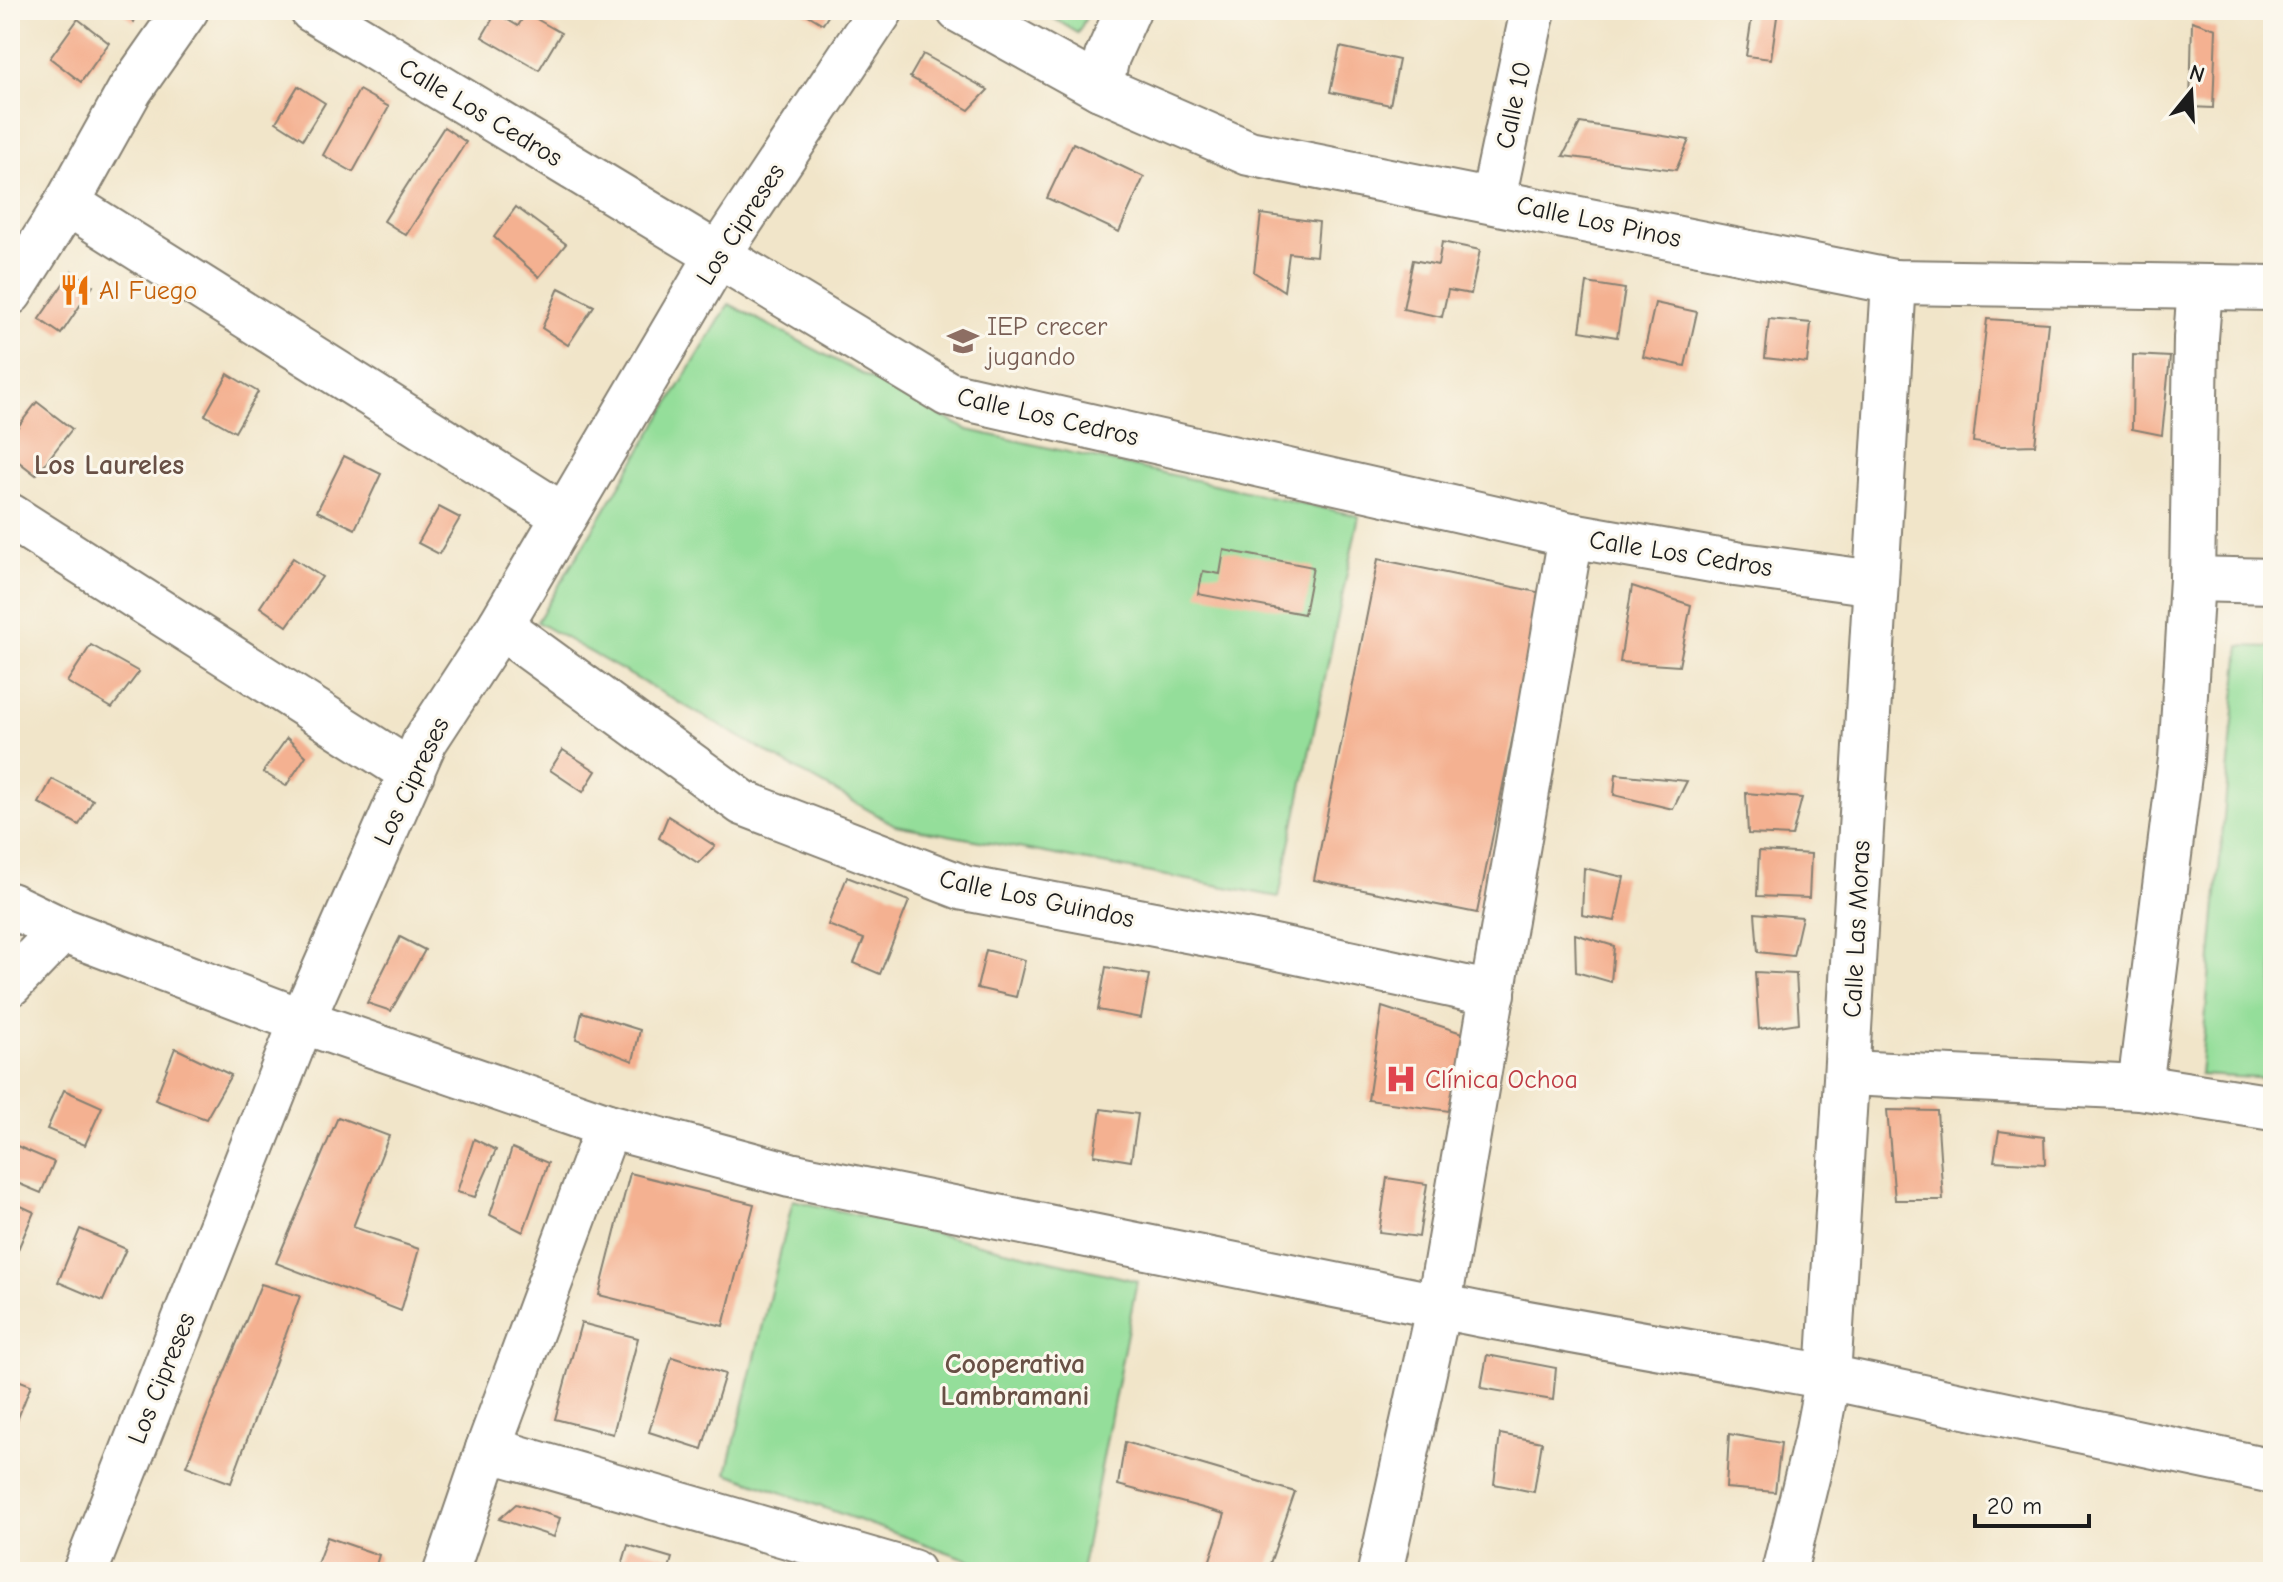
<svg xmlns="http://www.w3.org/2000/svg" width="2283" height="1582" font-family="'Comic Neue',sans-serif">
	<rect width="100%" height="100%" fill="#fbf7ec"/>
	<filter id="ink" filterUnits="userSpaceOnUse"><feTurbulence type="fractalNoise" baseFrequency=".0125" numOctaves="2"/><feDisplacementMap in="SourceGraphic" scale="16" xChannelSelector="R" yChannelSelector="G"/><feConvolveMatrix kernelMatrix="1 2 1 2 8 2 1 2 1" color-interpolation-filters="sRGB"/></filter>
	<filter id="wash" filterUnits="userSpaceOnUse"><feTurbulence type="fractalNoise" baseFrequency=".006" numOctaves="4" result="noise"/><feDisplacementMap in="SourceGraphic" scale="32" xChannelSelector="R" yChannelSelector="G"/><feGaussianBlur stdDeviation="1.8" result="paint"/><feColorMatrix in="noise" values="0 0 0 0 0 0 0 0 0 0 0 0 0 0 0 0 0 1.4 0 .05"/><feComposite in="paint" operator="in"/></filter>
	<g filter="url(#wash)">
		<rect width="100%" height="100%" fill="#f1e5c9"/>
		<g fill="#94de9a" stroke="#587d5b" stroke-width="2">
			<path d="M1040,10H1090L1078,33Z"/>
			<path d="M729,304L968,430L1359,516L1279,897L895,825L537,622Z"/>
			<path d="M2240,646L2273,647V1079L2200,1075Z"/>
			<path d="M793,1200L1137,1281L1081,1572H1003L727,1473Z"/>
		</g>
		<g id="blocks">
			<g fill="#f4b191">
				<path d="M119,10H139L134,22Z"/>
				<path d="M800,10H832L823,24Z"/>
				<path d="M1753,10H1778L1771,59L1746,56Z"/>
				<path d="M496,13L518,26L526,13L561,33L539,70L482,37Z"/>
				<path d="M78,19L109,43L81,82L50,58Z"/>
				<path d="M2192,21L2216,29L2213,108L2190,107Z"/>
				<path d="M1340,47L1399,60L1390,105L1330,92Z"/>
				<path d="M923,54L988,90L969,110L910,77Z"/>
				<path d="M298,86L325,103L303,139L276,122Z"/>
				<path d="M359,90L389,107L353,172L323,155Z"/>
				<path d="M1580,123L1689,140L1676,170L1563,156Z"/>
				<path d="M444,127L466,142L406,235L384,221Z"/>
				<path d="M1073,143L1144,177L1119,232L1047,198Z"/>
				<path d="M516,207L566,244L539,277L494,237Z"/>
				<path d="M1261,214L1319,222L1316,256L1289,253L1284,291L1254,272Z"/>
				<path d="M1442,242L1480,250L1471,294L1448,290L1442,317L1403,309L1413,260L1438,265Z"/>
				<path d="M72,271L93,286L61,334L39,319Z"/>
				<path d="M1587,283L1625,289L1617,337L1580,331Z"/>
				<path d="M559,288L594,306L568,345L542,328Z"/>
				<path d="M1655,303L1697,312L1685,366L1643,357Z"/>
				<path d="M1769,319L1811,323L1807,363L1765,358Z"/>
				<path d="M1987,319L2048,323L2035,445L2002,446L1973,442Z"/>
				<path d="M2133,355L2170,357L2162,435L2132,429Z"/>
				<path d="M228,374L258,392L235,432L205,415Z"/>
				<path d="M37,402L72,429L36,475L10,455V437Z"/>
				<path d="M344,456L381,474L355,529L317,511Z"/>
				<path d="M439,507L460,518L439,554L418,543Z"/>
				<path d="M1224,550L1313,567L1304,614L1198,594L1203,571L1220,574Z"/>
				<path d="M293,558L322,577L287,626L260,607Z"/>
				<path d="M1378,559L1542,593L1477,913L1314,880Z"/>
				<path d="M1632,586L1691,605L1679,666L1620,662Z"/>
				<path d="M91,645L139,672L112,708L67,682Z"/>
				<path d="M287,738L306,756L286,786L263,772Z"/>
				<path d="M563,750L596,771L583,792L550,770Z"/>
				<path d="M1616,774L1687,781L1673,809L1614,795Z"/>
				<path d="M52,779L93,800L79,825L39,803Z"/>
				<path d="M1746,793L1802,798L1792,836L1748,834Z"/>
				<path d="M668,816L715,846L698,863L659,838Z"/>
				<path d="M1759,851L1811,854L1809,898L1757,896Z"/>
				<path d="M1584,868L1624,877L1615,921L1582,915Z"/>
				<path d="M847,877L909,901L880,974L854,963L864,939L828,925Z"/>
				<path d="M1755,913L1802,917L1793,956L1758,952Z"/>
				<path d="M1575,934L1614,946L1611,982L1576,972Z"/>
				<path d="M400,937L425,950L391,1011L367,1003Z"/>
				<path d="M986,950L1025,960L1016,997L977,988Z"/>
				<path d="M1106,967L1149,975L1141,1018L1098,1010Z"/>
				<path d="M1755,972L1796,974L1799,1023L1759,1029Z"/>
				<path d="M1382,1007L1471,1036L1449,1111L1368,1100Z"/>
				<path d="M582,1012L640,1030L633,1061L576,1039Z"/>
				<path d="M175,1048L231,1075L206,1119L155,1100Z"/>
				<path d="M64,1090L102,1107L85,1145L47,1129Z"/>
				<path d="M1101,1109L1138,1114L1131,1161L1094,1155Z"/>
				<path d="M1887,1110L1937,1111L1943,1200H1895Z"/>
				<path d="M338,1117L389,1136L353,1227L419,1249L401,1311L276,1263Z"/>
				<path d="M1999,1131L2044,1137L2045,1164L1994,1161Z"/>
				<path d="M474,1139L496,1150L475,1197L457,1192Z"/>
				<path d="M10,1143L54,1162L41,1193L10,1180Z"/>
				<path d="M512,1148L548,1163L523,1232L490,1215Z"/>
				<path d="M630,1173L754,1204L723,1326L599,1295Z"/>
				<path d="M1387,1178L1427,1184L1419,1237L1379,1232Z"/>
				<path d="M10,1201L34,1212L16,1254L10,1252Z"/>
				<path d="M80,1229L126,1249L103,1301L58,1282Z"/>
				<path d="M261,1284L300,1296L231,1483L186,1466Z"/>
				<path d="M581,1323L638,1338L613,1434L555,1419Z"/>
				<path d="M1487,1355L1556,1368L1553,1400L1481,1388Z"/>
				<path d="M672,1357L725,1374L702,1449L649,1432Z"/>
				<path d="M10,1377L31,1385L10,1438Z"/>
				<path d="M1500,1434L1542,1442L1534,1492L1494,1484Z"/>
				<path d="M1729,1434L1781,1443L1775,1492L1726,1488Z"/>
				<path d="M1125,1442L1295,1492L1267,1572H1206L1225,1514L1118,1485Z"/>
				<path d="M516,1504L560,1518L554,1537L499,1519Z"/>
				<path d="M327,1537L379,1555L374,1572H314Z"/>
				<path d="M628,1545L672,1558L668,1572H620Z"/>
			</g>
		</g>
	</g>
	<g filter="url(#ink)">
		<use href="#blocks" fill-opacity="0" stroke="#868072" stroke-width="2"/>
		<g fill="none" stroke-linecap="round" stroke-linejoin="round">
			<defs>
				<g id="minor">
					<path d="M312,10L948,394L1571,535L1735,564L1875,583"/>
					<path d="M959,10L1100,88L1249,153L1894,282L2273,288"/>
					<path d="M1100,88L1107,57L1128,10"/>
					<path d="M1493,199L1533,10"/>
					<path d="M67,203L564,516"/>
					<path d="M10,293L67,203L130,90L186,10"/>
					<path d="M10,516L412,773"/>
					<path d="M2192,579L2273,581"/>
					<path d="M500,626L743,803L964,888L1260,944L1493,994"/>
					<path d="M10,905L62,930L302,1021L608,1126L790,1175L1483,1315L1828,1377L2273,1471"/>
					<path d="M10,984L62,930"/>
					<path d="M1848,1073L2140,1087L2273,1108"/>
					<path d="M2140,1087L2181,759L2192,579L2196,338L2200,288"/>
					<path d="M488,1449L912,1572"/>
					<path d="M85,1572L302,1021L425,741L500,626L718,255L881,10"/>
					<path d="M446,1572L488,1449L608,1126"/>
					<path d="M1380,1572L1439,1304L1571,535"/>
					<path d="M1784,1572L1815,1445L1828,1377L1894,282"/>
				</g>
			</defs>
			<use href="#minor" stroke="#868072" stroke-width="48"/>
			<use href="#minor" stroke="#fff" stroke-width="44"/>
		</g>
	</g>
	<defs>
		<symbol id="restaurant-bare" viewBox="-9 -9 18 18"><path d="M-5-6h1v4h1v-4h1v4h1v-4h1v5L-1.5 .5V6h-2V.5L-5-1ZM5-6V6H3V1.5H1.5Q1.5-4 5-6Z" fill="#e8710a" stroke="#fbf7ec" stroke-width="2.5" paint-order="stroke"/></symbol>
		<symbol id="school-bare" viewBox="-9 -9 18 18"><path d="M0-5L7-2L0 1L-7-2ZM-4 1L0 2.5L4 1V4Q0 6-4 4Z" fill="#8d6e63" stroke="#fbf7ec" stroke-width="2.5" paint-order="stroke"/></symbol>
		<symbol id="hospital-bare" viewBox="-9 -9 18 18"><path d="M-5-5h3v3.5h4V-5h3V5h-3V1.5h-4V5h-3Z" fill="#e0444e" stroke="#fbf7ec" stroke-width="2.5" paint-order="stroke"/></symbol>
	</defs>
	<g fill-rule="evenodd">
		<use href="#restaurant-bare" x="53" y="268" width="44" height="44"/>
		<use href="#school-bare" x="941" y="319" width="44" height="44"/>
		<use href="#hospital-bare" x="1379" y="1057" width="44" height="44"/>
	</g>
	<g text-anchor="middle" stroke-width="6" stroke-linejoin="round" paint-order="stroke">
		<g font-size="26" fill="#1c1c1c" stroke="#fbf7ec">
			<text transform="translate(1513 105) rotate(-78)" y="9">Calle 10</text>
			<text transform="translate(481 112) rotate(31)" y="9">Calle Los Cedros</text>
			<text transform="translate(1599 221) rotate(12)" y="9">Calle Los Pinos</text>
			<text transform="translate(740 224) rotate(-57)" y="9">Los Cipreses</text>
			<text transform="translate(1048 416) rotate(13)" y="9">Calle Los Cedros</text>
			<text transform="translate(1681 553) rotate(9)" y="9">Calle Los Cedros</text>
			<text transform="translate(411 781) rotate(-64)" y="9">Los Cipreses</text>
			<text transform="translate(1037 898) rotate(12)" y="9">Calle Los Guindos</text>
			<text transform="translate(1856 929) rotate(-87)" y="9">Calle Las Moras</text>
			<text transform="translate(161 1378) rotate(-68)" y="9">Los Cipreses</text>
		</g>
		<g font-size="26" fill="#c56008" stroke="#fbf7ec" text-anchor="start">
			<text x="99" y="299">Al Fuego</text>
		</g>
		<g font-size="26" fill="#785e54" stroke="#fbf7ec" text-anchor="start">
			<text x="987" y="335">IEP crecer<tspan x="987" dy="30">jugando</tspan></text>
		</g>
		<g font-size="26" fill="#be3a42" stroke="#fbf7ec" text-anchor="start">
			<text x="1425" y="1088">Clínica Ochoa</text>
		</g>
		<g font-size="28" font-weight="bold" fill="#685045" stroke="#fbf7ec">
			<text x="109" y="474">Los Laureles</text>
			<text x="1015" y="1373">Cooperativa<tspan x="1015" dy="32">Lambramani</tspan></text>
		</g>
	</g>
	<rect width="2283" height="1582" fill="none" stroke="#fbf7ec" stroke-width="40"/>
	<g transform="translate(2191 92) rotate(18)" stroke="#fbf7ec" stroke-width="6" paint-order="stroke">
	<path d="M0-6L14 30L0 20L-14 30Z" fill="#1c1c1c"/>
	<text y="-12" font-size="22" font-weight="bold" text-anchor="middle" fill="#1c1c1c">N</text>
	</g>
	<path d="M1975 1514v12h114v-12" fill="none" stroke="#1c1c1c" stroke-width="4"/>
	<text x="1987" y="1514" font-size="24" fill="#1c1c1c" stroke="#fbf7ec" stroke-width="6" paint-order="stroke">20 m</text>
</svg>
